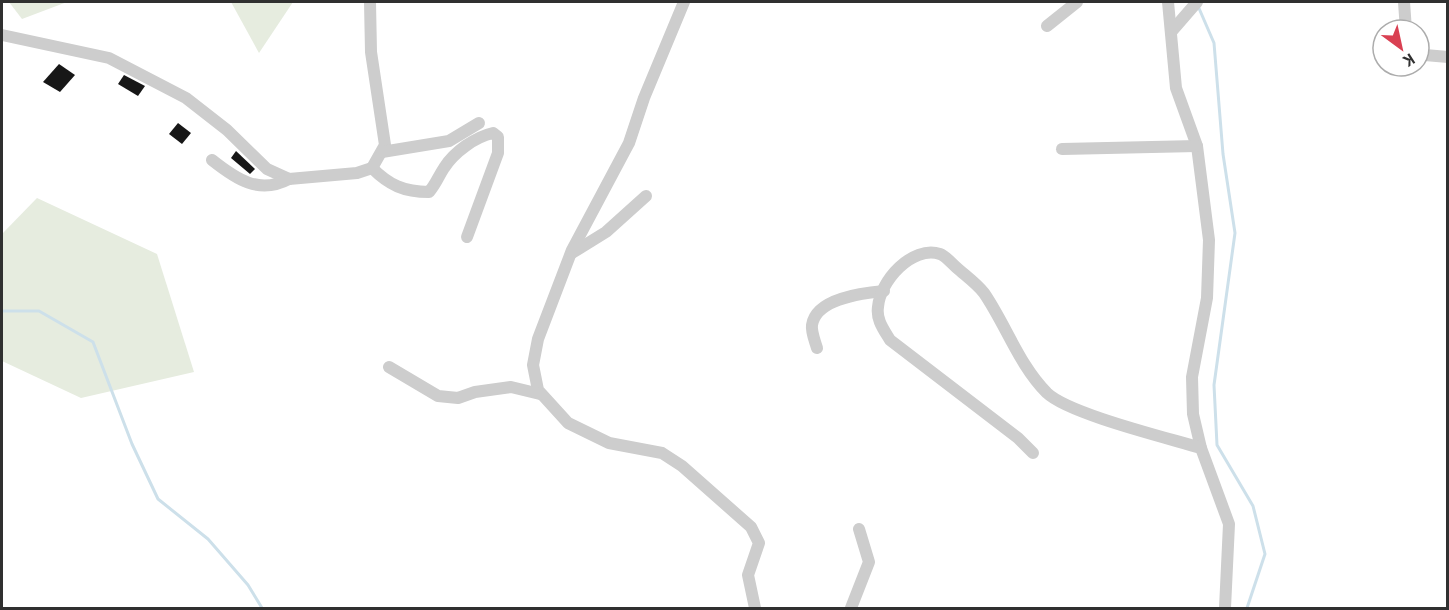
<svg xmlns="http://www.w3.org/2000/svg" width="1449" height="610" font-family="'PT Sans',sans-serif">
	<rect width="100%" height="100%" fill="#fff"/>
	<g fill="#e6ecdf">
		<path d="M9,2H67L22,19Z"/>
		<path d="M231,2H293L259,53Z"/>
		<path d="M37,198L157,254L194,372L81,398L2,361V234Z"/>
	</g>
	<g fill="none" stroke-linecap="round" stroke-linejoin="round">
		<g stroke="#cde0ea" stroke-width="3">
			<path d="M1198,6L1214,43L1223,154L1235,233L1214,385L1217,445L1253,506L1265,554L1247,608"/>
			<path d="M2,311H39L93,342L132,444L158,499L208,539L248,585L262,608"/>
		</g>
	</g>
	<g fill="#171717">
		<path d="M59,64L75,75L60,92L43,82Z"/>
		<path d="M124,75L145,86L138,96L118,84Z"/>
		<path d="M178,123L191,133L182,144L169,134Z"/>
		<path d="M236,151L255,169L250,174L231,158Z"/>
	</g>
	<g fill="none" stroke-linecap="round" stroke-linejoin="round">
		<g stroke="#cdcdcd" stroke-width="12">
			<path d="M684,2L644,98L629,143L572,250L538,339L533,365L538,390L568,423L609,443L662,453L682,466L751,527L759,543L748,575L755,608"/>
			<path d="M1168,2L1176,88L1197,146L1209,240L1207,298L1192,377L1193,414L1201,448L1229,524L1225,608"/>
			<path d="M1404,2L1406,30"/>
			<path d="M1047,26L1077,2"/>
			<path d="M1171,32L1197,2"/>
			<path d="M2,35L109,58L186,98L227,130L267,169L289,179L357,173L372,168L385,145L371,52L370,2"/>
			<path d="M1419,49L1425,55L1448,57"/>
			<path d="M1062,149L1197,146"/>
			<path d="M382,152L449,141L479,123"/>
			<path d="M212,160C236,179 259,195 289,179"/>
			<path d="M372,168C389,185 404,192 429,192C436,184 438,177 444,168C454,152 475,137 493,133L498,137V153L467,237"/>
			<path d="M572,253L606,232L646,196"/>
			<path d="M817,348C815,341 811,332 812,325C816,298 863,293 884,291"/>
			<path d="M389,367L438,396L458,398L475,392L511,387L540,394"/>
			<path d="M1033,453L1018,438L890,340C884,330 876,320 878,307C880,281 912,245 940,254C946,256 952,264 957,268C966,276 977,284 984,293C1006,325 1019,365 1047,393C1069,414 1168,438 1201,448"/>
			<path d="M851,608L869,562L859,529"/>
		</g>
	</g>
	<rect width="1449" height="610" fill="none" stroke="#303030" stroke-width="6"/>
	<g transform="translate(1401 48) rotate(147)"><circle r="28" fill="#ffffff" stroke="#acacac" stroke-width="1.5"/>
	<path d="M0-4.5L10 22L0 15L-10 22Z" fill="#d94052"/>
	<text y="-9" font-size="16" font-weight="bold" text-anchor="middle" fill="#303030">K</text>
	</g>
</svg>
